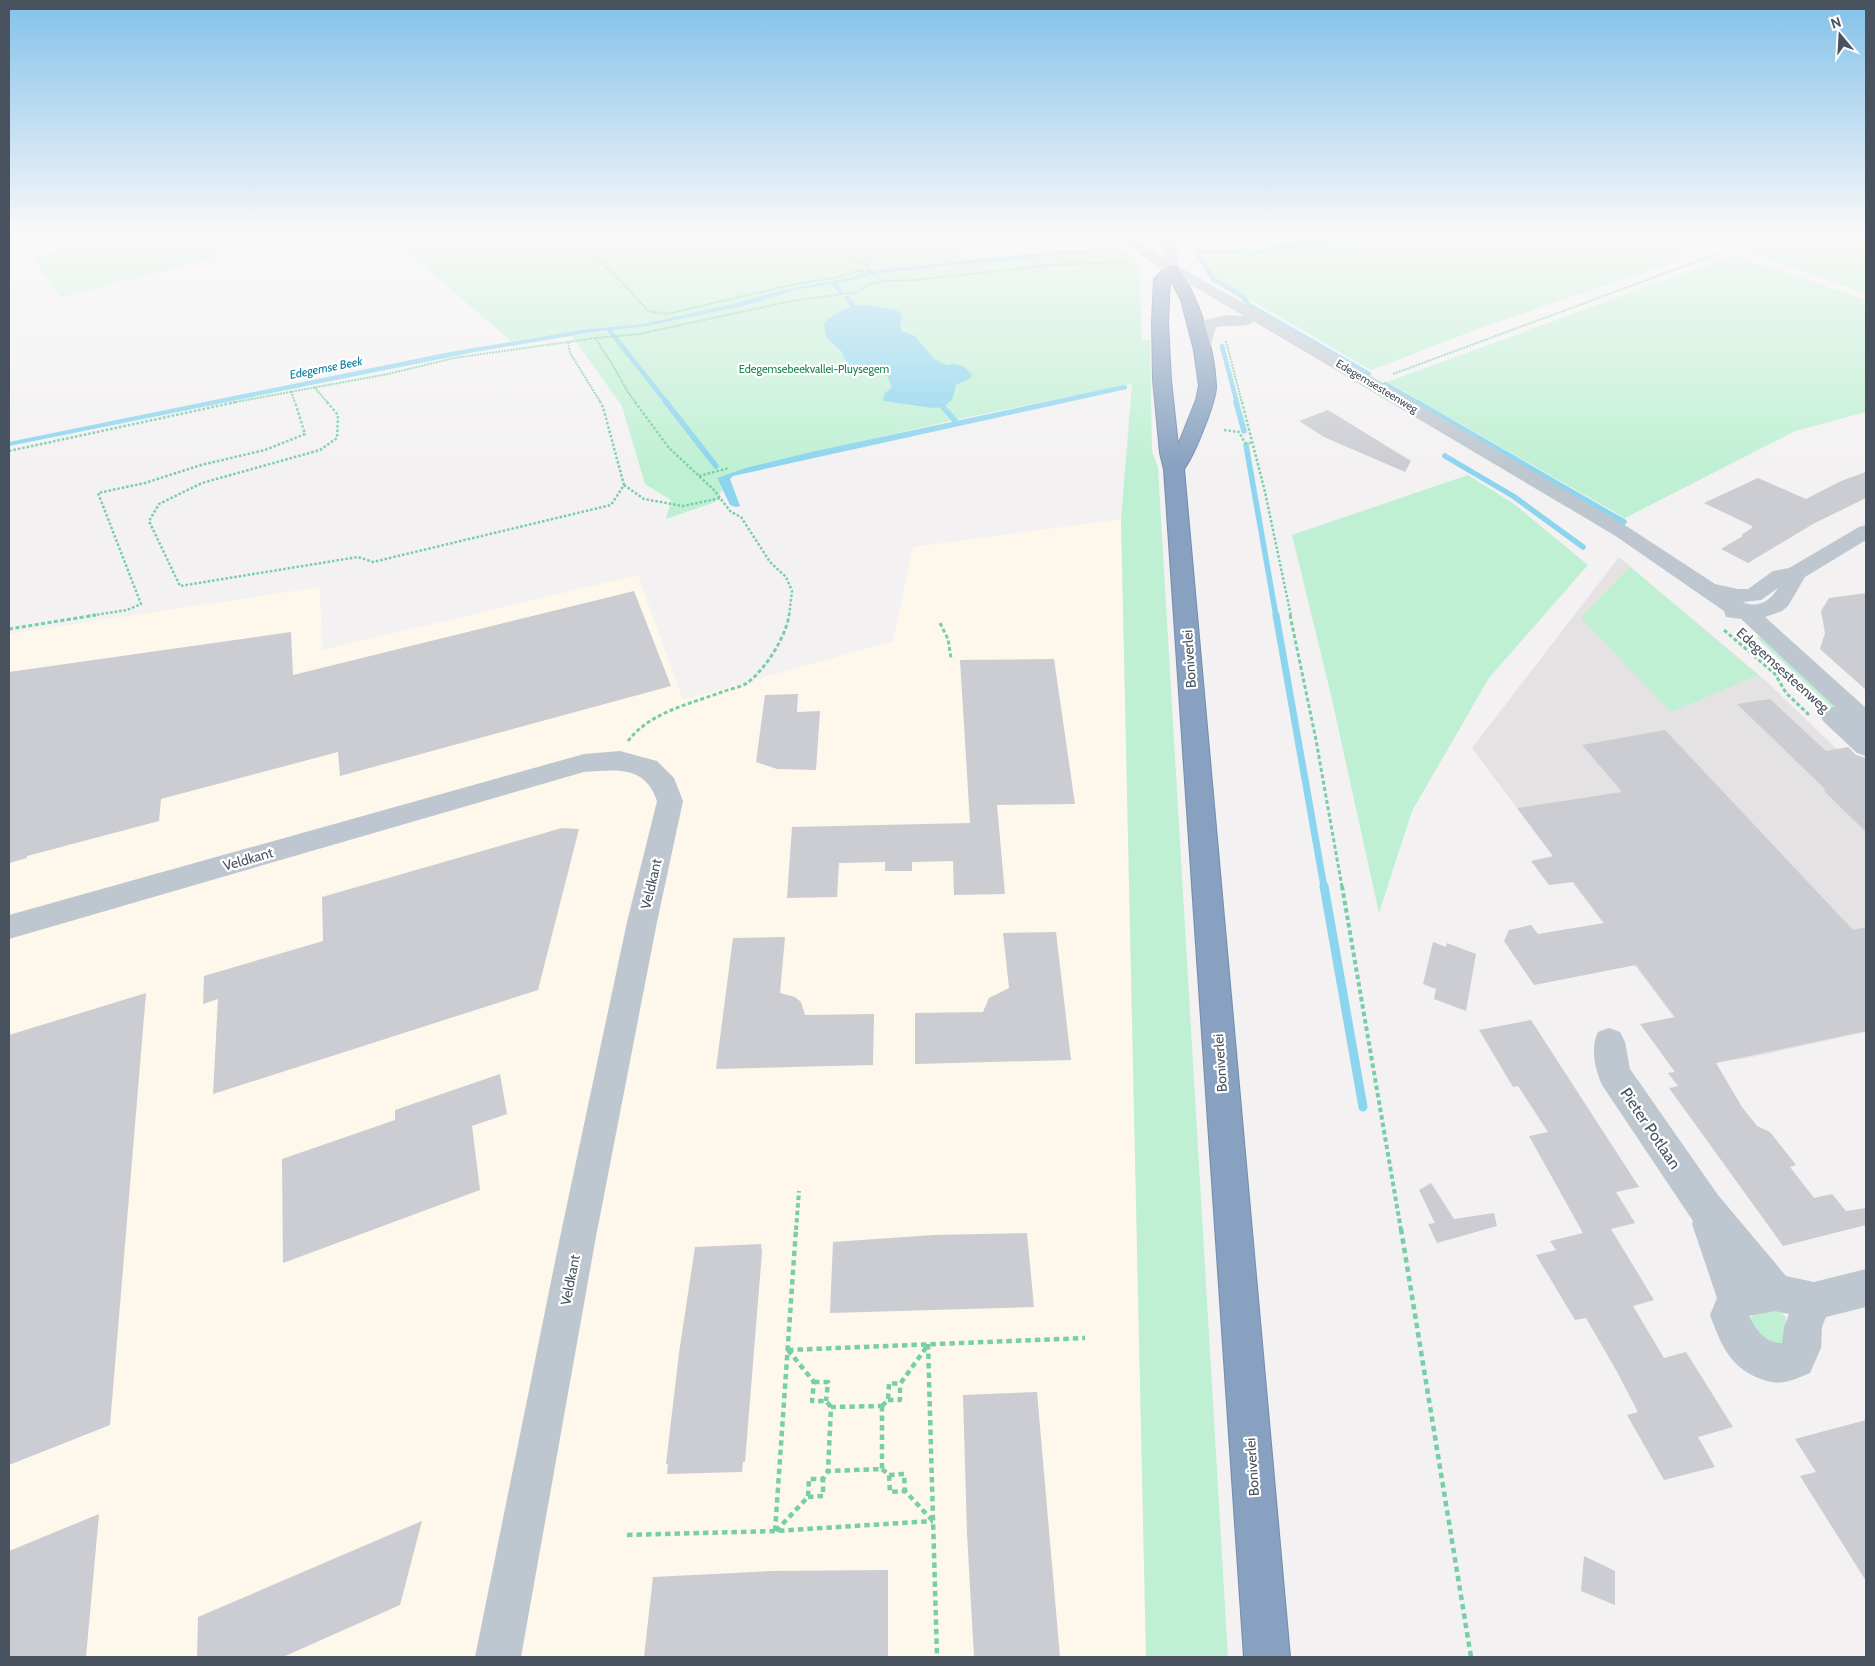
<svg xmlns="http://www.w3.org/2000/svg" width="1875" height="1666" font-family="Cabin,sans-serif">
	<rect width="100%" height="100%" fill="#f3f1f1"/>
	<path fill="#fdf8eb" d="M1121,519L1146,1657H9V634L320,587L322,650L638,575L683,700L893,641L913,547Z"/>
	<path fill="#e4e2e3" d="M1619,557L1766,681L1866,777V1032L1743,1059L1707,1062L1472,748Z"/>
	<g fill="#bff0d4">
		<path d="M108,235H191L221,256L61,297L32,258Z"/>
		<path d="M388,235H944L966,260L870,271L844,279L782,290L732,304L643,324L591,329L511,341Z"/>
		<path d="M1189,235H1315L1323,240L1297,242L1252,251L1197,249Z"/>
		<path d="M1359,235H1627L1687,252L1663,266L1491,324L1371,370L1215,279L1207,269L1202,256L1254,255L1301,245L1364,242L1363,237Z"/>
		<path d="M1657,235H1713L1704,247Z"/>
		<path d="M1726,235H1866V293L1745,251L1716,253Z"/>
		<path d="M1126,251L1137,262L1139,266L1142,341L1150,340L1152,451L1158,468L1228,1657H1146L1121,519L1132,384L968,417L745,468L717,478L722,490L715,502L666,519L671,500L645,484L622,406L572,336L647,326L743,306L796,290L851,281L875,274L953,265L1008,261L1060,254Z"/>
		<path d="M1734,255L1866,300V412L1795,431L1625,518L1387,382Z"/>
		<path d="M1468,475L1514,504L1588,565L1489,678L1412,811L1379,913L1331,695L1292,535Z"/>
		<path d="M1630,567L1758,675L1671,712L1581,618Z"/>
		<path d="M1765,636L1866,728V740L1756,637Z"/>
		<path d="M1776,1310L1781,1311L1786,1318L1782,1345L1775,1350L1747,1320L1754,1315Z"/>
	</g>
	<g fill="#8cd5ee">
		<path d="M1121,250L1123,251L1060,254L1008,261L953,265L875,274L851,281L796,290L743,306L647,326L588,333L475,352L9,446V442L450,352L581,330L643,324L732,304L782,290L844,279L870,271L1055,251Z"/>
		<path d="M863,305L896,310L902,314L900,327L902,331L915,336L934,359L947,365L955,364L963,366L972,375L971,378L956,385L952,400L943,407L933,408L883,401L884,394L892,387L887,376C872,373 854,374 845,359C843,355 843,352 839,349C829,339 825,340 824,323C835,312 849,306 863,305Z"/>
		<path d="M1124,385L1127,386V389L733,476L730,479L740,506L736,507L730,505L717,478L745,468L811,452Z"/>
	</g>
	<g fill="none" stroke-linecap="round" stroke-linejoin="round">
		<g stroke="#8cd5ee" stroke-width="4.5">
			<path d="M1354,235L1360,240L1299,244L1252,253L1196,251L1213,279L1242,296L1249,305L1369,374"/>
			<path d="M833,283L841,292"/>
			<path d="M847,298L853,306"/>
			<path d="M610,331L667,403"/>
			<path d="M1222,346L1237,403"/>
			<path d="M1385,384L1418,403"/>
		</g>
		<g stroke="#8cd5ee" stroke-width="5.5">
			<path d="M666,402L716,466"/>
			<path d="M1236,402L1244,431"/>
			<path d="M1416,402L1624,522"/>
			<path d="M943,407L957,423"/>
			<path d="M1246,445L1276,616"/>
			<path d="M1445,456L1513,496L1583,547"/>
		</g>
		<path stroke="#8cd5ee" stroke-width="7" d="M1276,615L1324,887"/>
		<path stroke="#8cd5ee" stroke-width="9" d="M1324,886L1363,1107"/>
	</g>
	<g fill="#cbcdd3">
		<path d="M1328,410L1411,461L1405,472L1324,437L1299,421Z"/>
		<path d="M1866,472V498L1813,524L1748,563L1721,549L1743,536L1741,535L1752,528V526L1704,503L1758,478L1806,499L1841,481Z"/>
		<path d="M634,591L671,686L340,776L338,752L161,799L159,821L27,856V858L9,863V672L291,632L293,675Z"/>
		<path d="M1866,593V690L1820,649L1825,633L1821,611L1829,598Z"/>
		<path d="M1054,659L1075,804L997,805L1005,894L954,895L953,861L912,862V871H885V862L839,863L837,897L787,898L792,827L970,823L960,660Z"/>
		<path d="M798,694L797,712L820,711L816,770L777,769L756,762L765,695Z"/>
		<path d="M1770,699L1826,751L1848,747L1856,755L1866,758V832L1823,790H1826L1737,704Z"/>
		<path d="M1665,730L1853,930L1866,927V1031L1716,1063L1742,1107L1757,1126L1770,1132L1796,1165L1790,1167L1814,1198L1832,1194L1846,1211L1866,1208V1225L1783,1246L1669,1088L1678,1086L1668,1073L1675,1072L1640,1024L1675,1017L1636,965L1534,985L1504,941L1509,930L1531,925L1538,934L1604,923L1573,882L1549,885L1531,861L1553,856L1517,808L1622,792L1582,745Z"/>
		<path d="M562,828L579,829L538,990L213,1094L218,999L203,1004L204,976L323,941L322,897Z"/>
		<path d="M1056,932L1071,1060L915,1064V1013L983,1012L989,998L1009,988L1003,933Z"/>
		<path d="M785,937L780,993L795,997L801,1002L805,1015L874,1014L873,1065L716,1069L733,938Z"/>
		<path d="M1433,942L1446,947L1447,943L1476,954L1466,1011L1434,999L1436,989L1423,984Z"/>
		<path d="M146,993L110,1425L9,1465V1035Z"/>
		<path d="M1531,1020L1639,1187L1616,1192L1635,1223L1611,1229L1654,1300L1633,1306L1664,1358L1686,1352L1733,1427L1698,1437L1715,1467L1664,1480L1627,1415L1638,1412L1616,1370L1586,1318L1575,1320L1536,1255L1556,1250L1550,1241L1583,1233L1529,1136L1548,1132L1518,1086L1513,1087L1479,1030Z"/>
		<path d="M500,1074L507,1114L472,1126L480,1190L283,1263L282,1159L395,1120V1110Z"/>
		<path d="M1431,1183L1454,1219L1494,1213L1497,1226L1437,1243L1428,1224L1435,1223L1419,1190Z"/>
		<path d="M1027,1233L1034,1307L830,1313L833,1242L933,1235Z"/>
		<path d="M761,1244L762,1252L745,1462H743L742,1472L667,1474L668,1464H666L679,1353L695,1247Z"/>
		<path d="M1037,1392L1060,1657H974L967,1534L963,1395Z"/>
		<path d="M1866,1420V1581L1800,1476L1816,1472L1795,1439Z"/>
		<path d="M99,1514L86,1657H9V1551Z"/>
		<path d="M422,1521L400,1605L283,1657H197L198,1617Z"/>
		<path d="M1584,1556L1615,1571V1605L1581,1591Z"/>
		<path d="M888,1570V1657H644L653,1577L772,1571Z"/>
	</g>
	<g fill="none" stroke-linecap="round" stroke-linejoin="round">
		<defs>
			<path id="highway" d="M1172,265L1177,266C1199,297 1214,346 1216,385C1217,400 1194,456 1184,469L1290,1657H1244L1164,469L1160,453L1153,380L1152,322L1154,279L1167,266ZM1170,279L1181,300L1194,350L1199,386L1196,400L1178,445L1171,380L1168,322Z"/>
		</defs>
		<use href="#highway" stroke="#738cac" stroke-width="2"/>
		<g stroke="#77cfa7" stroke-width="2" stroke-dasharray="2 1" stroke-linecap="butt">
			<path d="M572,235L621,281L648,311L667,314L795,284L835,278L858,271H871L882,281"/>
			<path d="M826,235L854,261L866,264L870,270"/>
			<path d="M1226,341L1242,403"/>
			<path d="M568,342L570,353L601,403"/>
			<path d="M1393,374L1717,254"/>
			<path d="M314,387L328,403"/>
			<path d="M291,391L295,403"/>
			<path d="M230,403L388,374L454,358L596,338"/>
			<path d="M636,403C627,392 622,381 615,369C609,358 601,349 596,338L639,334L792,301L857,292L870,284L883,281L917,280L1050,265L1128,262"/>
		</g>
		<g stroke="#77cfa7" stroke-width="2.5" stroke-dasharray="2.5 2" stroke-linecap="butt">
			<path d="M327,402L338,415L337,438L320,450L202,483L159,504L149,521L180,586L358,557L373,562L611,505L624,485L603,407L600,402"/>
			<path d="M635,402L669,448L713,489L731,512L741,517L770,562L786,577L792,591L789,616"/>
			<path d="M1242,402L1265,492L1291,616"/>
			<path d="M1224,430L1239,432L1245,443H1251"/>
			<path d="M9,451L236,402"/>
			<path d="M699,476L729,468"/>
			<path d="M624,485L644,499L683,506L721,498"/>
			<path d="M88,616L127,610L141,604L98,493L145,483L201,465L265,450L305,434L295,402"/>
		</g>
		<g stroke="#77cfa7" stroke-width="3" stroke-dasharray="4 2.5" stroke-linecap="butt">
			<path d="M1290,615L1316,740L1342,887"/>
			<path d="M940,623L948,639L951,658"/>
			<path d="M9,629L96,615"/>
			<path d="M1724,630L1775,674L1786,693L1809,715"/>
			<path d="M628,741C650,712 690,704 722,692C730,689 741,687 747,683C765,670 786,637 789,615"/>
		</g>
		<g stroke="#77cfa7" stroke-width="4" stroke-dasharray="4.5 3" stroke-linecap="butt">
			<path d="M1342,886L1401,1230"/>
			<path d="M796,1230L799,1191"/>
		</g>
		<g stroke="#77cfa7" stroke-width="4.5" stroke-dasharray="5.5 4" stroke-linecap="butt">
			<path d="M1401,1229L1471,1657"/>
			<path d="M928,1344L937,1657"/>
			<path d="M788,1350L814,1382L812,1401H826L831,1407"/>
			<path d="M788,1350L1085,1338"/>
			<path d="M814,1382H828L826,1401"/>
			<path d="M888,1400H900V1384"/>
			<path d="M882,1406V1469L828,1471L831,1407Z"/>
			<path d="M882,1406L888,1400L889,1383L900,1384L928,1345"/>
			<path d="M882,1469L889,1475L890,1492L905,1491L933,1521"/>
			<path d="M889,1475L904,1474L905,1491"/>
			<path d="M808,1497L823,1496V1479"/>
			<path d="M775,1531L796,1229"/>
			<path d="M776,1531L808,1497L809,1479H823L828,1471"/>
			<path d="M627,1535L775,1531L933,1521"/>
		</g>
		<g fill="#bec7d0" fill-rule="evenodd">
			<path d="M1118,235H1133L1153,251L1177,266L1299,334L1628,527L1715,584L1738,589H1748L1773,571L1789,568L1859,527L1866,525V540L1805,577L1788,606L1782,611L1765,617L1866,708V731L1864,730L1866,732V756L1857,753L1823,721L1820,715L1823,709L1835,707L1741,619L1726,617L1724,611L1614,535L1253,321L1251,324C1240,327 1228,325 1216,327L1208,354H1196L1194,350L1199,328L1205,320L1227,315L1244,316L1143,257ZM1778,588C1770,601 1758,609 1743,602L1761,600Z"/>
			<path d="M620,751L657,761L674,778L683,801L657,922L595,1242L521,1657H475L559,1242L627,922L657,801C645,764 615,770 584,772L9,939V915L584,754Z"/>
			<path d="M1609,1028L1620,1032L1625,1042L1630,1069L1718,1195L1786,1276L1814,1282L1866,1269V1307L1826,1317L1822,1327L1821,1348L1810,1373C1802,1376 1793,1381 1784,1382C1775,1384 1766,1381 1758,1378C1729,1366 1720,1342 1710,1315L1717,1298L1692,1224L1693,1221L1602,1085C1595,1069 1590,1048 1598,1032ZM1775,1311L1789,1314L1784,1327L1782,1343C1765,1343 1757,1331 1749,1316Z"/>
		</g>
		<path fill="#c1cbd7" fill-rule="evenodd" d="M1161,235H1175L1179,269L1177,272H1167L1165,269Z"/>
		<use href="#highway" fill="#88a1c0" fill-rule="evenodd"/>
	</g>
	<linearGradient id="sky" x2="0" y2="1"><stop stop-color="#83c1ea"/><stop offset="0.5" stop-color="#faf9f9"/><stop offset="1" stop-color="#faf9f9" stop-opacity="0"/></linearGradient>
	<rect width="1875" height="468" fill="url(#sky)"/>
	<g text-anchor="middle" stroke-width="4.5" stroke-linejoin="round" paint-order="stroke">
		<g font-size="11" fill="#168351" stroke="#fff">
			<text x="814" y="373">Edegemsebeekvallei-Pluysegem</text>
		</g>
		<g font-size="11" fill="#48535f" stroke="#fff">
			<text transform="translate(1377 386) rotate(31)" y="4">Edegemsesteenweg</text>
		</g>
		<g font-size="12" font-style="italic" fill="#0a80a7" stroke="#fff">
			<text transform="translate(326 368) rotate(-11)" y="4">Edegemse Beek</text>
		</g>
		<g font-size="14" fill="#48535f" stroke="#fff">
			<text transform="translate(1189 659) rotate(-94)" y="5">Boniverlei</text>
			<text transform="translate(1783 670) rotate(42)" y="5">Edegemsesteenweg</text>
			<text transform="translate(248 859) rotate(-16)" y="5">Veldkant</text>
			<text transform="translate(651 884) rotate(-77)" y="5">Veldkant</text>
			<text transform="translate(1220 1063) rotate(-94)" y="5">Boniverlei</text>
			<text transform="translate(570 1280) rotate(-79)" y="5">Veldkant</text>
			<text transform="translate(1252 1467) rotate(-94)" y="5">Boniverlei</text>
		</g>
		<g font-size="16" fill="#48535f" stroke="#fff">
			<text transform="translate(1651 1128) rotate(56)" y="6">Pieter Potlaan</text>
		</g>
	</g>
	<rect width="1875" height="1666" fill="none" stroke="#48535f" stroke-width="20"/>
	<g transform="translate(1840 35) rotate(342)" stroke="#ffffff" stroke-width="4" paint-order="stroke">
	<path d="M0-4L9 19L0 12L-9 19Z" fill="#48535f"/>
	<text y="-8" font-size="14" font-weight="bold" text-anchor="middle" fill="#48535f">N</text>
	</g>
</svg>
